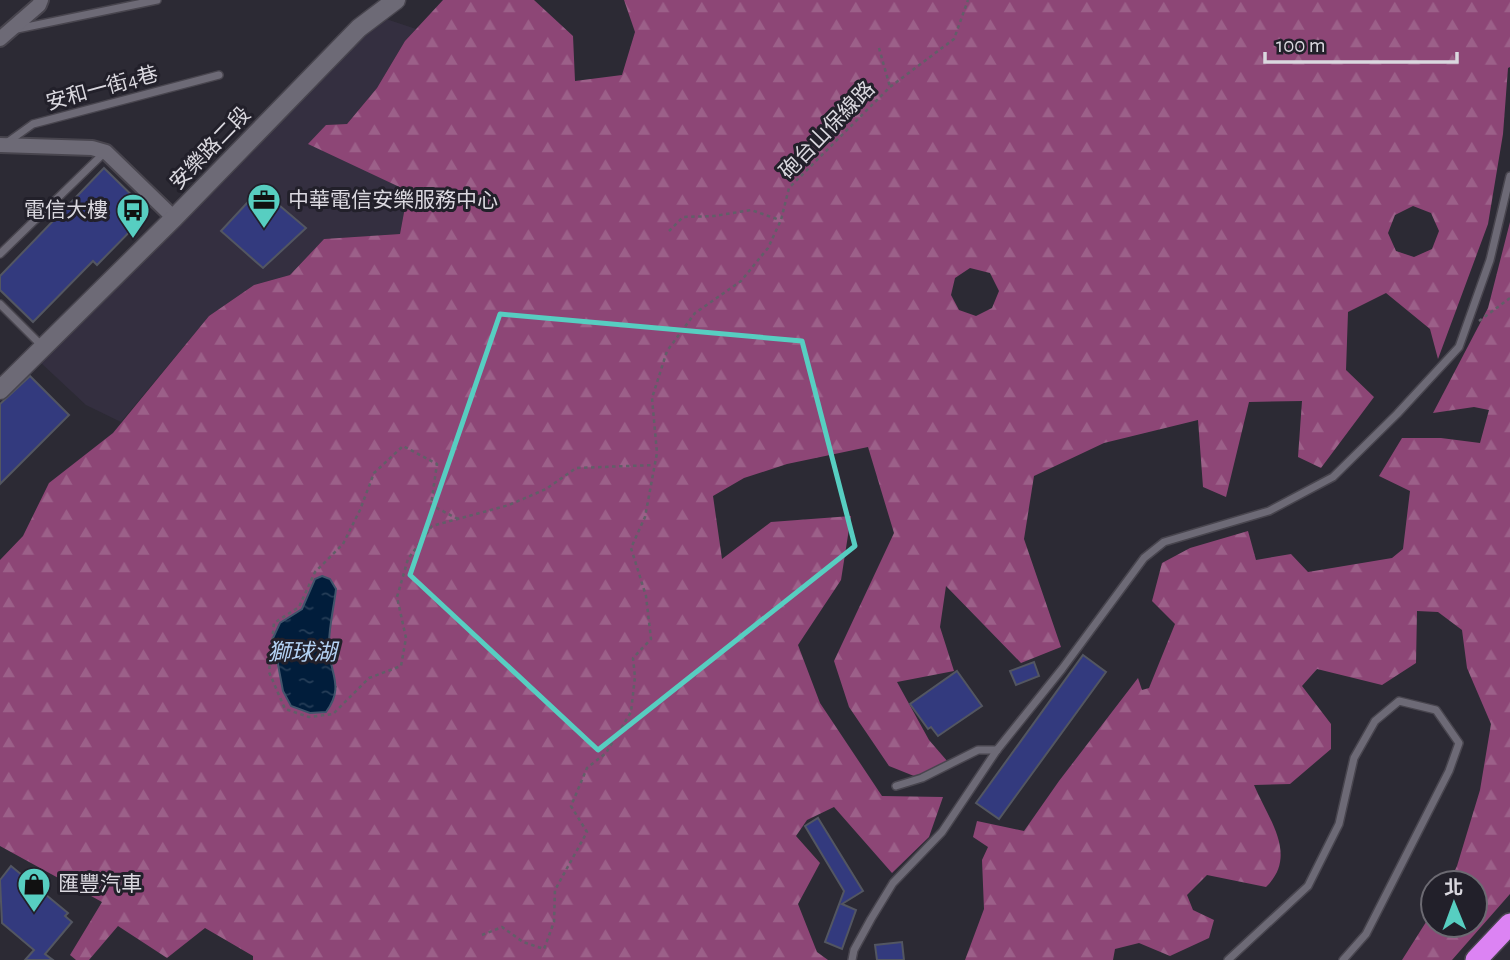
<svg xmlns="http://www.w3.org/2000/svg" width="1510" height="960" font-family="'Alegreya Sans','Noto Sans TC',sans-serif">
	<defs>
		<pattern id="forest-firs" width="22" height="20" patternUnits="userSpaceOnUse" patternTransform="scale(1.75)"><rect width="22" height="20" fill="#8d4676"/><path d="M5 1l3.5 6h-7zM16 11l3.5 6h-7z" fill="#9c6089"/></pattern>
		<pattern id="water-ripples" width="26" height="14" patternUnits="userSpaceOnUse" patternTransform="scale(1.75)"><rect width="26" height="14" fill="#011d3b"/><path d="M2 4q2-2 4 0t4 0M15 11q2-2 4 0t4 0" fill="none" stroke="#253d57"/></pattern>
	</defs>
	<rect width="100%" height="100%" fill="#2c2a34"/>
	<path fill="#342f40" d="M377,16L416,29L405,41L377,88L347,124L326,125L408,191L400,234L324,239L290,275L254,285L209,316L121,422L86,405L40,362L269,135L262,127Z"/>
	<g fill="url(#forest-firs)" fill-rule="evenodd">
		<path d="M443,0H534L573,36L575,81L622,75L635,32L624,0H1510V67L1508,68L1503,134L1488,224L1438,359L1430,329L1386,293L1348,312L1346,370L1374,397L1321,468L1298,457L1302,401L1249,402L1226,497L1203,487L1198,420L1104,443L1034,476L1024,539L1061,647L1021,663L946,586L940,627L954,671L897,682L929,740L948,762L924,780L889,766L849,707L834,661L894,533L868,447L787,464L744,478L713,496L722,559L771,522L851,516L841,580L798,645L820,703L882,796L943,797L929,837L892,873L834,807L807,820L796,836L820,863L798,904L817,952L828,960H253V956L205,928L167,958L118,926L89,960H76L70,955L102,902L0,846V560L23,536L49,483L113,433L209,316L254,285L290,275L324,239L400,234L408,191L308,144L326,125L347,124L377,88L405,41ZM1413,206L1431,213L1439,231L1432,249L1414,257L1396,251L1388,233L1395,215ZM970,268L990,273L999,291L992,308L976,316L959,310L951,295L955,278ZM336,589C331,623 324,655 337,688L280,623Z"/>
		<path d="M1510,222V894L1452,960H1402L1433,911V925H1475V883H1449L1457,866L1480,790L1491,724L1467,668L1462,630L1438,612L1417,611L1416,663L1382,685L1317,669L1302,686L1331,724V749L1290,784L1254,785C1268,819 1299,855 1266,887L1207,875L1187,895L1193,910L1214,920L1209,938L1170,956L1139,943L1115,949L1113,960H965L984,909L982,860L988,847L973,837L977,821L1024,831L1059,781L1138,678L1142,690L1149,688L1175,624L1152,601L1162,563L1190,548L1248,531L1256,560L1291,554L1308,572L1392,558L1403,549L1410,491L1379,476L1402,438H1441L1480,443L1489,410L1474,407L1433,413L1488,308Z"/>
	</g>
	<path fill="url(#water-ripples)" stroke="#42556c" stroke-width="2" d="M322,576L330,579L336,589C334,607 329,626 329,644C328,673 346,685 326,712L310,713L291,706L283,691L273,638L280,623L302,609L315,579Z"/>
	<g fill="#333a7e" stroke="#535661" stroke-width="2">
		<path d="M104,168L149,212L97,265L93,261L33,322L0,290V276Z"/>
		<path d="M260,189L306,228L263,268L221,231Z"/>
		<path d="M30,376L69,415L0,484V404Z"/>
		<path d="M1083,655L1106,672L999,819L976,803Z"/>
		<path d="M1034,662L1039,676L1016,685L1010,671Z"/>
		<path d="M957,671L982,706L938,736L931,727L928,729L910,704Z"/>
		<path d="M818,818L863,891L842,904L856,910L842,949L825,942L844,891L805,826Z"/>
		<path d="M11,866L68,913L65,916L72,922L45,954L53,960H25L34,950L2,923L0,880Z"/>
		<path d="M902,942L904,960H877L875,945Z"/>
	</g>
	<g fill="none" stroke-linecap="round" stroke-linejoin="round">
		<defs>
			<g id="service">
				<path d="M17,29L157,0"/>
				<path d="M5,144L33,124L219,75"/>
				<path d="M0,254L105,152"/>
				<path d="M0,304L43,347"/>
				<path d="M896,786L922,778L978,750H997"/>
				<path d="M852,960L854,950L871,919L893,883L942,832L997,750L1062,669L1144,558L1164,542L1269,511L1333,477L1397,414L1459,347L1490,260L1510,176"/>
				<path d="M1228,960L1308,886L1339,824L1354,758L1375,721L1399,701L1436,710L1459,743L1449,771L1366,934L1343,960"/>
			</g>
			<g id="minor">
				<path d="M0,39L39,5L41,0"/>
				<path d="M0,145L92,148L106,152L174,218"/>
			</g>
			<path id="tertiary" d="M0,390L174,218L359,28L396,0"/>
			<path id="motorway" d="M1476,960L1510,924"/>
		</defs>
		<use href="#service" stroke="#48454e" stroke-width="10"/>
		<use href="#minor" stroke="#48454e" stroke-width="18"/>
		<use href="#tertiary" stroke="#48454e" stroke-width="21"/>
		<use href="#motorway" stroke="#48454e" stroke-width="24"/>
		<g stroke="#615f68" stroke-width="2.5" stroke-dasharray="3.5 3.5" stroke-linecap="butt">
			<path d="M879,48L890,87"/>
			<path d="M669,231L683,217L714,216L751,210L780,220"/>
			<path d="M1479,321L1510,298"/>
			<path d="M458,519L431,505L437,464L403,446L374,473L360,510L343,544L315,572L299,607L274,623L269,672L285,709L309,717L333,714L369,678L401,666L406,638L397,597L408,559L432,526L509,505L546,489L576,468L654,465"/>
			<path d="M482,935L502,927L523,942L544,949L554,922L555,890L587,832L571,806L587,768L606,753L631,712L635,677L633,658L651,639L646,596L631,548L645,517L657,453L652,398L667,351L695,313L741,281L768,248L781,220L789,188L890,87L954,39L968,0"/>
		</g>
		<use href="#service" stroke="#6d6a76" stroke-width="7"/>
		<use href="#minor" stroke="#6d6a76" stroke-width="14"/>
		<use href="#tertiary" stroke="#6d6a76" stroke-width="18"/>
		<use href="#motorway" stroke="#dc83f3" stroke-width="21"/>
	</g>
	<path fill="none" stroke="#57cec1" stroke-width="5" stroke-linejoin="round" d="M500,314L802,341L855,546L598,750L410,575Z"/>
	<defs>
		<symbol id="office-pin" viewBox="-11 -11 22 30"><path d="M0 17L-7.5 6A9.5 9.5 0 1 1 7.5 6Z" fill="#57cec1" stroke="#22202a"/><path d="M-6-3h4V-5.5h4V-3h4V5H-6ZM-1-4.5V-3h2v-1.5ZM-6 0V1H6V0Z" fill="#111"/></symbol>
		<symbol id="bus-pin" viewBox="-11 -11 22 30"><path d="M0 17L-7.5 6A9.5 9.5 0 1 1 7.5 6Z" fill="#57cec1" stroke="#22202a"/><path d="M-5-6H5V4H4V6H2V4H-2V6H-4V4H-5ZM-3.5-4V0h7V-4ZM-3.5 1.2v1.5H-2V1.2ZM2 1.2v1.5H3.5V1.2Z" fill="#111"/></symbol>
		<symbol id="shop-pin" viewBox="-11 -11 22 30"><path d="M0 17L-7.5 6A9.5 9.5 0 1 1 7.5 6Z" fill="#57cec1" stroke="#22202a"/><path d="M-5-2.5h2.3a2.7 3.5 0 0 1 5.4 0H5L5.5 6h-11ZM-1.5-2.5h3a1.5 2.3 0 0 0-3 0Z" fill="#111"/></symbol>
	</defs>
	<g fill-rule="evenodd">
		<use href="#office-pin" x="245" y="181" width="38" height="52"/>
		<use href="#bus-pin" x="114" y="191" width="38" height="52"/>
		<use href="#shop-pin" x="15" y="865" width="38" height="52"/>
	</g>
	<g text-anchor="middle" stroke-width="6" stroke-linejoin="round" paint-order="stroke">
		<g font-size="21" fill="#dad8df" stroke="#22202a">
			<text transform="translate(102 88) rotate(-15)" y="7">安和一街4巷</text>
			<text transform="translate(827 130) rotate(-46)" y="7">砲台山保線路</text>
			<text transform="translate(210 148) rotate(-46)" y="7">安樂路二段</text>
		</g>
		<g font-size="21" fill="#dad8df" stroke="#22202a" text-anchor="start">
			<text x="288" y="207">中華電信安樂服務中心</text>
			<text x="108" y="217" text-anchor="end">電信大樓</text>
			<text x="58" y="891">匯豐汽車</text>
		</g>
		<g font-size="23" font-style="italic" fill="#b4d2f4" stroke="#22202a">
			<text x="302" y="660">獅球湖</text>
		</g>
	</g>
	<g transform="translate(1454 904) rotate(359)"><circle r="33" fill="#22202a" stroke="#6c6a72" stroke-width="2"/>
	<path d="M0-5L12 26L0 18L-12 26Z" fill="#57cec1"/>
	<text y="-10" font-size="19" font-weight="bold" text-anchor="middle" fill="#dad8df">北</text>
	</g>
	<path d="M1265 52v10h192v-10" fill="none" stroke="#dad8df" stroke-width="3.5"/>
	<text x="1276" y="52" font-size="21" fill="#dad8df" stroke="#22202a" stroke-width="5" paint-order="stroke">100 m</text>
</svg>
